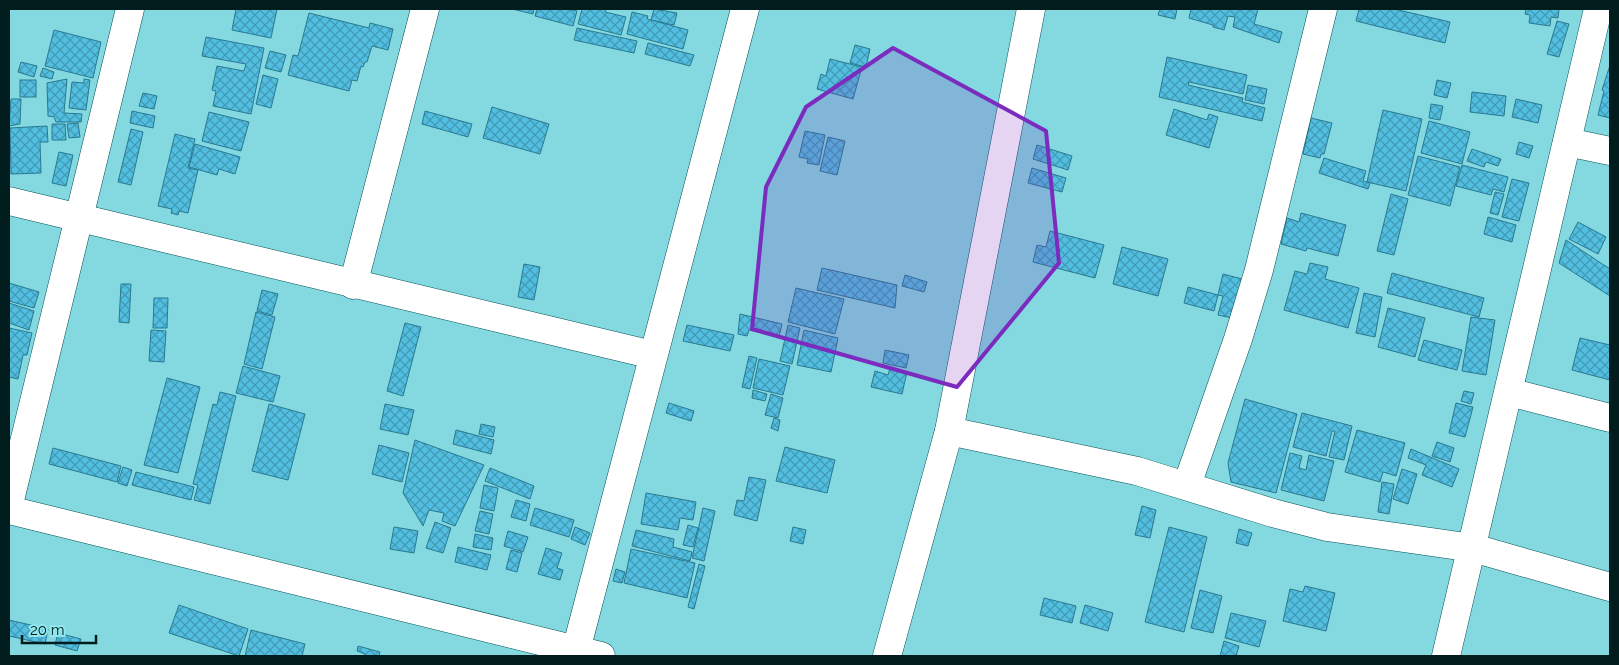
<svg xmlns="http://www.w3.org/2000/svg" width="1619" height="665" font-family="Raleway,sans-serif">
	<defs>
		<pattern id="building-cross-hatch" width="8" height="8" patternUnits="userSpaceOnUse" patternTransform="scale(1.25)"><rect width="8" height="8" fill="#52bfe1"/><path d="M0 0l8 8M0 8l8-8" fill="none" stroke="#429ab6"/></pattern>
	</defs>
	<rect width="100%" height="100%" fill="#83d9df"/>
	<g fill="url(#building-cross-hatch)" stroke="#297990">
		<path d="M236,9H277L271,38L232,30Z"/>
		<path d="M512,9H534L533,14Z"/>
		<path d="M537,9H568L577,11L573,26L535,16Z"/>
		<path d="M582,9H606L605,12L626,17L621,35L578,24Z"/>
		<path d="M654,9L677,13L674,25L651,20Z"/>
		<path d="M1160,9H1177L1175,19L1158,15Z"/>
		<path d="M1191,9H1258L1254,24L1282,32L1279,43L1233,27L1235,17L1228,16L1224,30L1213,27V25L1189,18Z"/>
		<path d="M1359,9H1394L1450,22L1445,43L1356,21Z"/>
		<path d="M1526,9H1559L1558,18L1551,17L1550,26L1529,23L1530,15L1525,14Z"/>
		<path d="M632,12L648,16L647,19L688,30L683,49L627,34Z"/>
		<path d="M309,13L369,28L370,23L393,29L388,50L372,46L367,62H365L363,67L361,66L357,81L352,80L349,91L288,75L293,55L298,56Z"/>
		<path d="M1557,21L1569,24L1559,57L1547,54Z"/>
		<path d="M577,28L637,41L634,53L574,40Z"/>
		<path d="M54,30L101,42L93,78L45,66Z"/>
		<path d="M206,37L264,48L251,114L213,106L216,91L212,90L217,66L244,71L246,64L202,56Z"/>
		<path d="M648,43L694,55L690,66L645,54Z"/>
		<path d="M855,45L870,49L866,67L850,63Z"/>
		<path d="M270,51L286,55L281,72L265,68Z"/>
		<path d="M1167,57L1247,75L1243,94L1189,82L1188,85L1243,98L1242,102L1265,108L1262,121L1159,97Z"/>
		<path d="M830,59L862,67L853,99L817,89L821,74L826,76Z"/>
		<path d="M21,62L37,66L34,77L18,72Z"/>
		<path d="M1610,65V118L1598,115L1604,91L1602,90Z"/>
		<path d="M43,68L54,72L52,79L40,76Z"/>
		<path d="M263,75L278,79L271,108L256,104Z"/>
		<path d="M67,79L64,113L82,114L81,122H56L54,117L48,116L47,83Z"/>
		<path d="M84,79L90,80L86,110L69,108L72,82L84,83Z"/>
		<rect x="20" y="80" width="16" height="17"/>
		<path d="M1437,80L1451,83L1447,98L1434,95Z"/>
		<path d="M1248,85L1267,89L1264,104L1245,100Z"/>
		<path d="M1472,92L1506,96L1504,116L1470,112Z"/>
		<path d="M143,93L157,96L154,109L139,106Z"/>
		<path d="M11,99H21L20,124L9,126Z"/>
		<path d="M1516,99L1542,105L1538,123L1512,117Z"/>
		<path d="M1431,104L1443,106L1440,120L1429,118Z"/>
		<path d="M492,107L549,124L540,154L483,138Z"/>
		<path d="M1174,109L1207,120L1209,114L1218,117L1209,148L1166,135Z"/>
		<path d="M1383,110L1422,119L1406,191L1367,182Z"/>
		<path d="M132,111L155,116L153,128L130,123Z"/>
		<path d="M425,111L472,124L468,137L422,124Z"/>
		<path d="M209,112L249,122L241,151L202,141Z"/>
		<path d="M1311,118L1332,123L1324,154H1321L1320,158L1303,154Z"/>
		<path d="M1429,121L1470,132L1462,164L1421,153Z"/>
		<path d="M78,123L80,137L69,138L67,124Z"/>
		<path d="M52,124H65L66,140H52Z"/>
		<path d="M47,126L48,142H40L41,173L11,174L10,128Z"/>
		<path d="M131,129L143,132L131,185L118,182Z"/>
		<path d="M805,131L825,135L819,165L807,163L808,159L799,157Z"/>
		<path d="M175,134L195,139L188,168L198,170L188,213L179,211L178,215L171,213L172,209L158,206Z"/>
		<path d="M828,137L845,141L837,175L820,171Z"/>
		<path d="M1519,142L1533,146L1529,158L1516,154Z"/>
		<path d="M195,144L240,157L235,174L219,169L217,175L189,167Z"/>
		<path d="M1037,145L1072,156L1068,170L1033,159Z"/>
		<path d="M1472,149L1501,159L1498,166L1486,162L1484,167L1467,161Z"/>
		<path d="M59,152L73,155L66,186L52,183Z"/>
		<path d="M1418,156L1460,167L1450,206L1408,195Z"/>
		<path d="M1324,158L1366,171L1363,181L1370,183L1368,189L1319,173Z"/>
		<path d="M1462,165L1508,177L1504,192L1493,189L1491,195L1456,186Z"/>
		<path d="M1032,168L1066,178L1062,192L1028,183Z"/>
		<path d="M1512,179L1529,183L1519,221L1502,217Z"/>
		<path d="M1495,192L1504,194L1498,215L1490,213Z"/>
		<path d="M1391,194L1408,199L1394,255L1377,251Z"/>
		<path d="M1301,213L1346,225L1338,256L1307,248L1306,251L1281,244L1287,218L1299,222Z"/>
		<path d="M1488,217L1516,225L1512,242L1484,234Z"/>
		<path d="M1578,222L1606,237L1598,254L1569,239Z"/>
		<path d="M1050,231L1104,245L1095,278L1033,262L1037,245L1046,247Z"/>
		<path d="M1566,240L1610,269V296L1559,263Z"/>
		<path d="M1122,247L1168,259L1158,296L1113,284Z"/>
		<path d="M1310,263L1328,267L1325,279L1359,288L1348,328L1284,310L1295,271L1307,274Z"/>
		<path d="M524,264L540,267L534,300L518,297Z"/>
		<path d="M822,268L897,285L895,308L817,290Z"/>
		<path d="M1392,273L1484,298L1479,317L1387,293Z"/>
		<path d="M1223,274L1242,279L1232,318L1218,315L1223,296L1218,295Z"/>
		<path d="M905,275L927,282L924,292L902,286Z"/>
		<path d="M9,283L39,292L34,308L9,301Z"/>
		<path d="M121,284H131L129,323L119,322Z"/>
		<path d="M1188,287L1218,295L1214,311L1184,303Z"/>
		<path d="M796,288L844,299L835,334L788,322Z"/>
		<path d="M262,290L278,294L272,315L257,311Z"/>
		<path d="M1364,293L1382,297L1375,337L1356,333Z"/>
		<path d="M154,298H168L167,328H153Z"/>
		<path d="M9,303L34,311L29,330L9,323Z"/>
		<path d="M1388,308L1425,318L1415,357L1378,347Z"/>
		<path d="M256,312L275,317L262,369L244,364Z"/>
		<path d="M740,314L782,324L779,337L749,330L747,336L738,334Z"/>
		<path d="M1471,317L1495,320L1486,375L1462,371Z"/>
		<path d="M405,323L421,327L403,396L387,391Z"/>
		<path d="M687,325L734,335L730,351L683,341Z"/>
		<path d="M788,325L800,328L792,364L780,361Z"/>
		<path d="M9,328L32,333L27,355H23L18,379L9,377Z"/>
		<path d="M151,330L166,331L164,362L149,361Z"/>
		<path d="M804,330L838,338L831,372L797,365Z"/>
		<path d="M1580,338L1610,345V380L1572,370Z"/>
		<path d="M1424,340L1462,350L1457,370L1418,360Z"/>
		<path d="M885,350L909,355L906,368L883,363Z"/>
		<path d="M749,356L757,358L750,389L742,387Z"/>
		<path d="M759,359L790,366L783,395L753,388Z"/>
		<path d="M243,366L280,376L273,402L236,393Z"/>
		<path d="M890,368L907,372L902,394L871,387L875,371L888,375Z"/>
		<path d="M167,378L200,387L178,473L144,465Z"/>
		<path d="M753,390L767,394L765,401L752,398Z"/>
		<path d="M1464,391L1474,393L1471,404L1461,401Z"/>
		<path d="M220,392L236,396L210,504L194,500L198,485L193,484L213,404L217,405Z"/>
		<path d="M771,394L783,398L778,418L765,415Z"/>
		<path d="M1245,399L1297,414L1276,493L1231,482L1228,463Z"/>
		<path d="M669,403L694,411L691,421L666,413Z"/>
		<path d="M1456,403L1473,407L1465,437L1449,433Z"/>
		<path d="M269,404L305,414L288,480L252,471Z"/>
		<path d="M385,404L414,410L408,435L380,429Z"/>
		<path d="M1302,413L1352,426L1344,460L1329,457L1335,431H1332L1326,456L1293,447Z"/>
		<path d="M774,418L780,420L778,431L771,428Z"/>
		<path d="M481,424L495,427L493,437L479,434Z"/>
		<path d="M456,430L494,440L491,454L453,444Z"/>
		<path d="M1357,430L1405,443L1396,476L1383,472L1380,482L1345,472Z"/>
		<path d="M415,440L484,465L455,526L442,521L444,513L429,510L423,526L403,493Z"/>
		<path d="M1437,442L1454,448L1450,462L1432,456Z"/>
		<path d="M379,445L409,453L402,482L372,474Z"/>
		<path d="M785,447L835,460L827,493L776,481Z"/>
		<path d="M53,448L121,466L117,482L49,464Z"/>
		<path d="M1411,449L1459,469L1452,487L1422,475L1426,465L1408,458Z"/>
		<path d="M1290,453L1302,456L1299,468L1306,470L1309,455L1334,461L1324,501L1281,490Z"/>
		<path d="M123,467L132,470L127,486L118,483Z"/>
		<path d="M490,468L534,486L530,499L485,481Z"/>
		<path d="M1402,469L1417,474L1408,504L1393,499Z"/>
		<path d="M136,472L194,487L191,500L132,485Z"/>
		<path d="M749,477L766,480L757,521L734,515L737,500L744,501Z"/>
		<path d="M1382,482L1394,484L1389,514L1378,512Z"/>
		<path d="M484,485L498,488L494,511L480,508Z"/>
		<path d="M646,493L696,502L693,520L680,518L678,530L641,524Z"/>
		<path d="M516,500L530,504L526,521L511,517Z"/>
		<path d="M1142,506L1156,510L1150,538L1135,535Z"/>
		<path d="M535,508L574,520L569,537L530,525Z"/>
		<path d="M703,508L715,511L704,561L692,558Z"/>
		<path d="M480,511L493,514L489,534L475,531Z"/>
		<path d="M435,522L451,528L443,553L426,548Z"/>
		<path d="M688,525L698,528L693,547L683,545Z"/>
		<path d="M394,527L418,531L414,553L390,549Z"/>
		<path d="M575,527L590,533L585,545L571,539Z"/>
		<path d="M793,527L806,530L803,544L790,541Z"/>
		<path d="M1169,527L1207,537L1184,632L1145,622Z"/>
		<path d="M1239,529L1252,533L1248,546L1236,543Z"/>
		<path d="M636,530L674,539L673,547L692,552L690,561L632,546Z"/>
		<path d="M508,531L528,537L523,552L504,546Z"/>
		<path d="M475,534L493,538L491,550L473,547Z"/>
		<path d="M458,547L491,555L487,570L455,562Z"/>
		<path d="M546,548L562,553L557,568L563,570L560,580L538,574Z"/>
		<path d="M631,549L695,563L687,598L624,583Z"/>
		<path d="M511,550L522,553L517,572L506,569Z"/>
		<path d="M699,564L705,566L694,609L688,607Z"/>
		<path d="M616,569L625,572L622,583L613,581Z"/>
		<path d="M1305,586L1335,593L1326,631L1283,621L1290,589L1303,592Z"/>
		<path d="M1200,590L1222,596L1213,633L1191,628Z"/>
		<path d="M1044,598L1076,606L1072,623L1040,615Z"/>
		<path d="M179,605L248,629L239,656L169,633Z"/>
		<path d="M1085,605L1113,613L1108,631L1080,623Z"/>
		<path d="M1231,613L1266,621L1259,647L1225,638Z"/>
		<path d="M9,620L48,629L45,644L9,636Z"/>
		<path d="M251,630L305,644L302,656H245Z"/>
		<path d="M58,633L81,639L77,651L55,645Z"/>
		<path d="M1224,641L1239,646L1236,656H1220Z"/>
		<path d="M358,646L380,652L379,656H364L365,654L357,651Z"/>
	</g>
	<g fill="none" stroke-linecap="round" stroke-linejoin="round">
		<defs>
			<g id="minor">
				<path d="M1567,142L1610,151"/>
				<path d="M9,201L653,355"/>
				<path d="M353,285L425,9"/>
				<path d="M1509,392L1610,418"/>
				<path d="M949,431L1137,471L1273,513L1327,527L1473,548L1610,587"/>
				<path d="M1187,485L1238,339L1259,270L1323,9"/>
				<path d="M9,504L130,9"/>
				<path d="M9,510L601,656"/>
				<path d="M576,650L745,9"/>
				<path d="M887,656L949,431L1031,9"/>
				<path d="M1446,656L1598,9"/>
			</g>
		</defs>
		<use href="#minor" stroke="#035257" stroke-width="29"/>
		<use href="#minor" stroke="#fff" stroke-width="28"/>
	</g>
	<path fill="#7b2cbf" fill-opacity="0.2" stroke="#7b2cbf" stroke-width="4" stroke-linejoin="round" d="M893,48L1046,131L1059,263L957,387L752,329L766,187L806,107Z"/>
	<rect width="1619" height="665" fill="none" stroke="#011c1d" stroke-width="20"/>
	<path d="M22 635v8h74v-8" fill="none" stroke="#011c1d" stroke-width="2.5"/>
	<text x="30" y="635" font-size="15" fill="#011c1d" stroke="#90e7ed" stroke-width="4" paint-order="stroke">20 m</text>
</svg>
